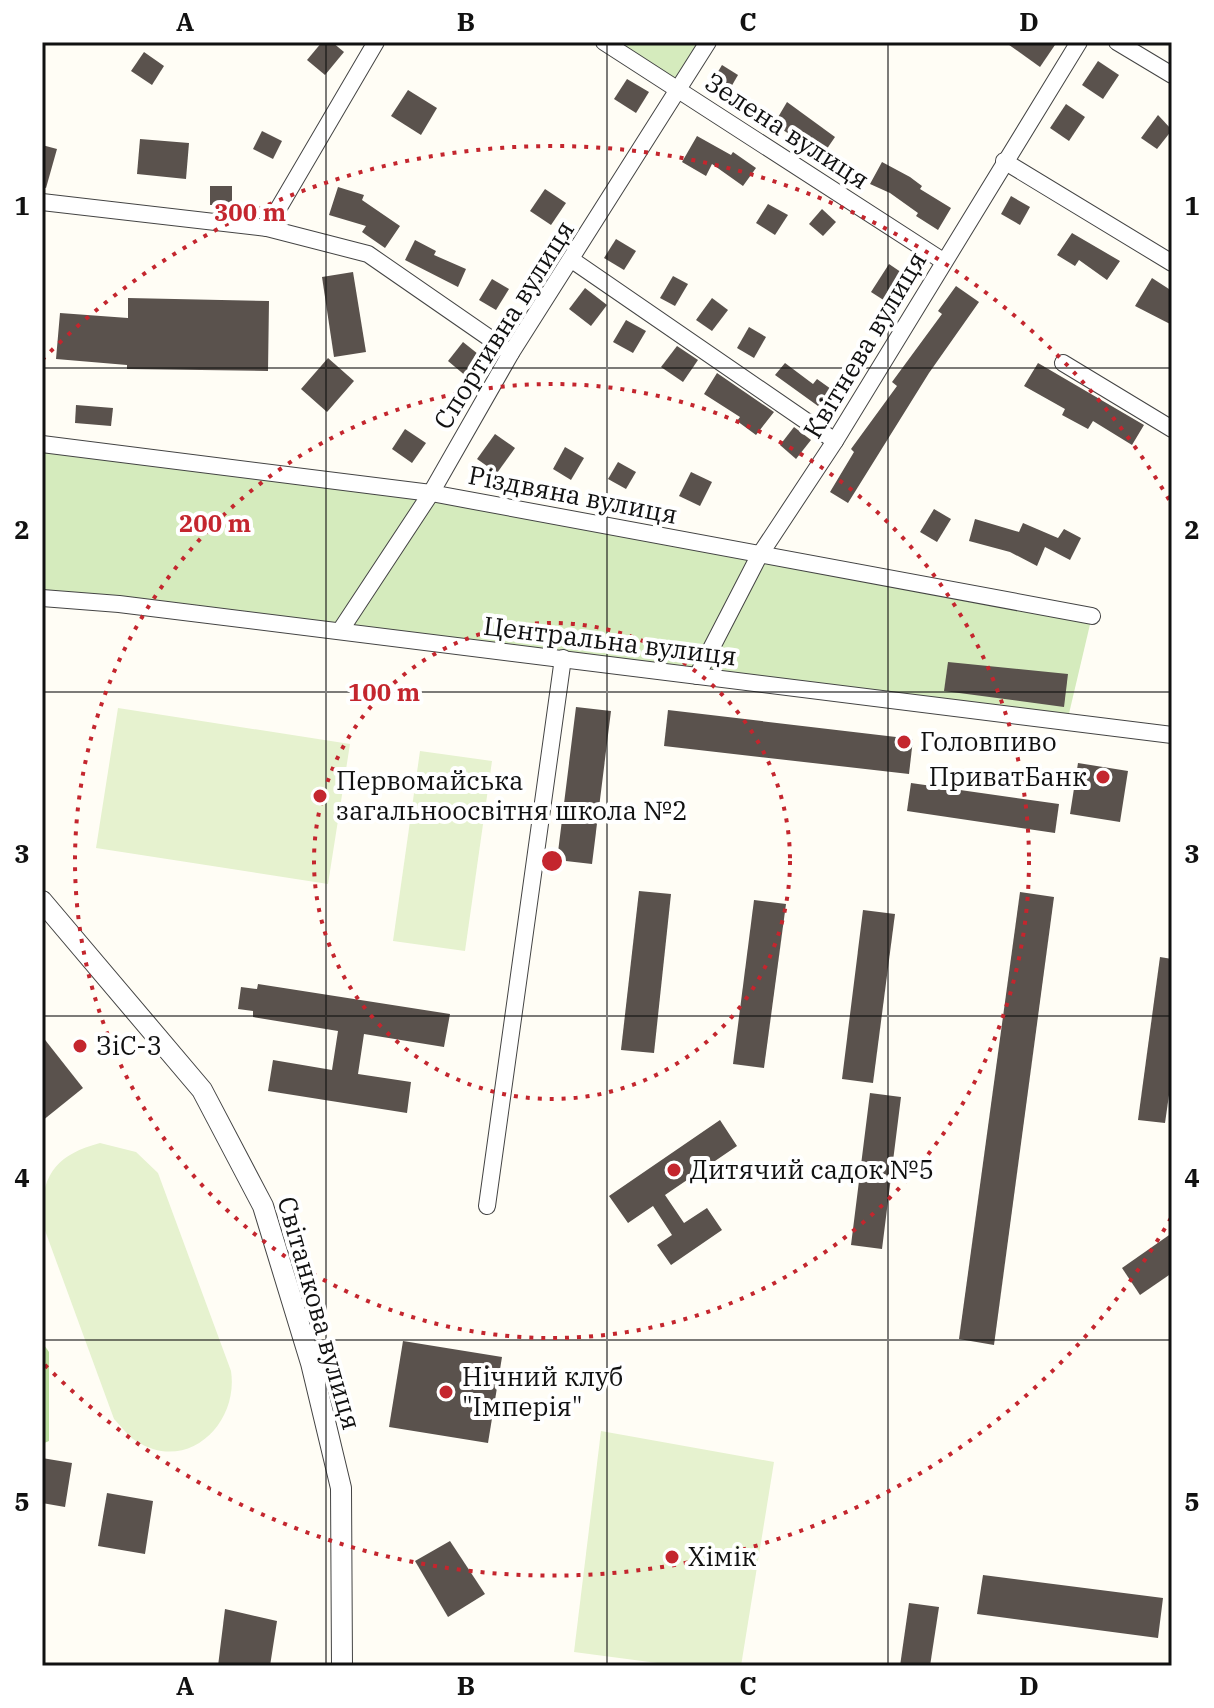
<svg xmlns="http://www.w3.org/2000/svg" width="1214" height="1708" font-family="'IBM Plex Serif',serif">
	<rect width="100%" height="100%" fill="#fffdf5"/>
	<g fill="#d5ebbd">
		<path d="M604,42H708L677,89Z"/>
		<path d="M42,444L431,493L1092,616L1067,722L42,597Z"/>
	</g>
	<path fill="#b9dc9c" d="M42,1342L49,1352V1441L42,1444Z"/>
	<g fill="#e6f2cf">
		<path d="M118,708L350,744L328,884L96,848Z"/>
		<path d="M420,751L492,761L465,951L393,941Z"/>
		<path d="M100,1143L136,1152L158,1173L231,1371C239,1424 187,1474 136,1441C128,1436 121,1426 114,1419L43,1225C39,1178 54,1155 100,1143Z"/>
		<path d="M601,1431L774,1462L741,1666H680L574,1652Z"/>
	</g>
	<g fill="#5a524d">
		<path d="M322,42H332L344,52L325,75L307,60Z"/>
		<path d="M1005,42H1057L1040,67Z"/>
		<path d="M144,52L164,66L152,85L131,71Z"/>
		<path d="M1098,61L1119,75L1103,99L1082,85Z"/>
		<path d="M722,65L738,75L727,94L710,85Z"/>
		<path d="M627,79L649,92L636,113L614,99Z"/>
		<path d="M408,90L437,108L421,135L391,116Z"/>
		<path d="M787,102L835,137L822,156L774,124Z"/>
		<path d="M1066,104L1085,117L1069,141L1050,128Z"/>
		<path d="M1158,115L1172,130L1157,149L1141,138Z"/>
		<path d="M262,131L282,141L273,159L253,149Z"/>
		<path d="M697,136L731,155L733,152L756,168L743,186L712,164L706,176L682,162Z"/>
		<path d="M140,139L189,143L186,179L137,174Z"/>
		<path d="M42,145L57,149L46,188L42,187Z"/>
		<path d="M882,162L910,177L922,186L920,189L951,208L938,230L916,216L918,213L890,193L870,184Z"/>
		<rect x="210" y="186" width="22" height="19"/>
		<path d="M338,187L364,195L362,200L400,226L385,248L362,232L366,226L329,215Z"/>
		<path d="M545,189L566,203L551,225L530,211Z"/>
		<path d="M1011,196L1030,207L1020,225L1001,214Z"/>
		<path d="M768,204L788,215L775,235L756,223Z"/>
		<path d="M822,209L836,222L823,236L809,224Z"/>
		<path d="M1072,233L1120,261L1107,280L1079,260L1075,266L1057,255Z"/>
		<path d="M616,239L636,251L624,270L604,258Z"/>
		<path d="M415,240L436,251L434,255L466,269L458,287L405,260Z"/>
		<path d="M889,264L914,281L896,308L871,292Z"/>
		<path d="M353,272L366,352L334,357L322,277Z"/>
		<path d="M673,276L688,284L675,306L660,298Z"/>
		<path d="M1152,278L1172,291V325L1135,306Z"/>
		<path d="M492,279L509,289L496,310L479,300Z"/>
		<path d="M956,286L979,302L929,373L848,503L830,492L854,452L851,449L897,386L892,382L942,314L938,311Z"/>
		<path d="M585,288L607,305L591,326L569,309Z"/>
		<path d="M128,298L269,301L268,371L127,369V365L56,359L60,313L128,318Z"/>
		<path d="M712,298L728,310L712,331L696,320Z"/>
		<path d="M626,320L646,331L633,353L613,342Z"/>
		<path d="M749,327L766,337L754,358L737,348Z"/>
		<path d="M463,342L483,358L467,377L448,361Z"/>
		<path d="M677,346L698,360L683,382L661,367Z"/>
		<path d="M328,358L354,381L327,412L301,389Z"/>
		<path d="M785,363L813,384L817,379L831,389L818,406L775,375Z"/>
		<path d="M1038,363L1144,425L1132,445L1093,421L1088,429L1062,415L1065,409L1024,386Z"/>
		<path d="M717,373L774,412L756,435L737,421L740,417L704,394Z"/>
		<path d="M76,405L113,408L111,426L75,423Z"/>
		<path d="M794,427L811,440L796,459L780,445Z"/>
		<path d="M405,429L426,443L412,463L392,449Z"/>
		<path d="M495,434L515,448L497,473L477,459Z"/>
		<path d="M565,447L584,458L571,480L553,469Z"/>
		<path d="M618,462L636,472L626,489L608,479Z"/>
		<path d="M691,472L712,482L700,506L679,496Z"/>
		<path d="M934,509L951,519L937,542L920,532Z"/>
		<path d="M975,519L1019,532L1023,523L1058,538L1064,529L1081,538L1070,560L1045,547L1037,566L1010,552L969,541Z"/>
		<path d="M948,662L1068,674L1064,707L944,691Z"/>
		<path d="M576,707L611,711L592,864L557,860Z"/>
		<path d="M668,710L913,739L909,774L664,746Z"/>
		<path d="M1078,763L1128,771L1120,822L1070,814Z"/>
		<path d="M911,783L1059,804L1055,833L907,811Z"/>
		<path d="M639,891L671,894L654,1053L621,1050Z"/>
		<path d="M1020,892L1054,897L994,1345L959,1339Z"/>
		<path d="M754,900L786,904L764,1068L733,1064Z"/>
		<path d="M863,910L895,914L873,1083L842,1079Z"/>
		<path d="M1160,957L1172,959V1074L1165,1123L1138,1120Z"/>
		<path d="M258,984L450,1014L444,1047L364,1034L358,1074L411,1082L407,1113L268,1091L273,1060L332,1070L338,1031L253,1017V1011L238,1009L241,987L257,989Z"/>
		<path d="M42,1036L83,1088L42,1121Z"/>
		<path d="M870,1093L901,1097L882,1249L851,1245Z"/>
		<path d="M720,1120L737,1146L665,1195L684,1223L707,1208L722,1230L671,1265L657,1245L672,1235L653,1206L628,1223L609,1196Z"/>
		<path d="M1172,1233V1273L1140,1295L1122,1268Z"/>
		<path d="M403,1341L502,1357L488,1443L389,1427Z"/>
		<path d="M42,1458L72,1463L65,1507L42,1503Z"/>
		<path d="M107,1493L153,1501L145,1554L98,1546Z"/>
		<path d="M450,1541L485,1594L448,1617L415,1561Z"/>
		<path d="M983,1575L1163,1598L1158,1638L977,1614Z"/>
		<path d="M909,1603L939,1607L930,1666H900Z"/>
		<path d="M225,1609L277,1621L270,1666H218Z"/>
	</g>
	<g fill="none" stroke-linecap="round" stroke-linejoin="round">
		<defs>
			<g id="minor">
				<path d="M604,42L943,261"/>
				<path d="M1117,42L1172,75"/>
				<path d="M1004,161L1172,263"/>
				<path d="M42,202L267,228L368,254L511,353"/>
				<path d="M267,228L376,42"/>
				<path d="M572,260L835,441"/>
				<path d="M1063,363L1172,429"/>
				<path d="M42,444L431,493L1092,616"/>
				<path d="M42,598L119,604L1172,735"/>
				<path d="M340,631L431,493L511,353L708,42"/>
				<path d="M697,676L759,556L835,441L1079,42"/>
				<path d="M487,1206L563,658"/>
			</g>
			<path id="tertiary" d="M42,901L202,1090L263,1206L311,1363L341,1488L342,1666"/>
		</defs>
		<use href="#minor" stroke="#444" stroke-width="18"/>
		<use href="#tertiary" stroke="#444" stroke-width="22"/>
		<use href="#minor" stroke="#fff" stroke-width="16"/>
		<use href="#tertiary" stroke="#fff" stroke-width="20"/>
	</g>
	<path fill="none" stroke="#111" stroke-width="2" stroke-opacity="0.55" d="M326,42V1666M607,42V1666M888,42V1666M42,368H1172M42,692H1172M42,1016H1172M42,1340H1172"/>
	<g fill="none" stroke="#c4262e" stroke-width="4" stroke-dasharray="4 8">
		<circle cx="552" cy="861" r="238"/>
		<circle cx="552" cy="861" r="477"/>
		<path d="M1171 1218A715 715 0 0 1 42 1362M42 360A715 715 0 0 1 1171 503"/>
	</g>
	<g fill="#c4262e" stroke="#fff" stroke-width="3">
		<circle cx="904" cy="742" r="8"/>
		<circle cx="1103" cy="777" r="8"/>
		<circle cx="320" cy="796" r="8"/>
		<circle cx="80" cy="1046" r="8"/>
		<circle cx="674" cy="1170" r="8"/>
		<circle cx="446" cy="1392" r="8"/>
		<circle cx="672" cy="1557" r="8"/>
	</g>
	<g text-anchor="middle" stroke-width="8" stroke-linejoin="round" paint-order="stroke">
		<g font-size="26" fill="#111" stroke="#fff">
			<text transform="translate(787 131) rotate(33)" y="9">Зелена вулиця</text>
			<text transform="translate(504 325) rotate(-58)" y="9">Спортивна вулиця</text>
			<text transform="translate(865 345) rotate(-59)" y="9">Квітнева вулиця</text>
			<text transform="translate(573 495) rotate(11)" y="9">Різдвяна вулиця</text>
			<text transform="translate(610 641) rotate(7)" y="9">Центральна вулиця</text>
			<text transform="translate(319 1313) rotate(74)" y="9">Світанкова вулиця</text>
		</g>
		<g font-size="26" fill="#111" stroke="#fff" text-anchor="start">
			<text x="920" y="751">Головпиво</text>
			<text x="1087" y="786" text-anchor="end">ПриватБанк</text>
			<text x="336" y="790">Первомайська<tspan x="336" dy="30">загальноосвітня школа №2</tspan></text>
			<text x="96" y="1055">ЗіС-3</text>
			<text x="690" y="1179">Дитячий садок №5</text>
			<text x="462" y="1386">Нічний клуб<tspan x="462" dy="30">"Імперія"</tspan></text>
			<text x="688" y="1566">Хімік</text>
		</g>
	</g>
	<circle cx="552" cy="861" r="12" fill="#c4262e" stroke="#fff" stroke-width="4"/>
	<g font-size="24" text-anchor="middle" font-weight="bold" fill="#c4262e" stroke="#fff" stroke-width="8" stroke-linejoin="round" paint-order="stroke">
		<text x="250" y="221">300 m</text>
		<text x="215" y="532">200 m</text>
		<text x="384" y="701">100 m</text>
	</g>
	<rect width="1214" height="1708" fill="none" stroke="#ffffff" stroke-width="88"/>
	<rect x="44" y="44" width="1126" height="1620" fill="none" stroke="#111" stroke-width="3"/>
	<g font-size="26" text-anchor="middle" font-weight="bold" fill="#111">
		<text x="185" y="31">A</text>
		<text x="466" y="31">B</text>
		<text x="748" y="31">C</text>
		<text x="1029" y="31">D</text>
		<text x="22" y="215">1</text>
		<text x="1192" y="215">1</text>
		<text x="22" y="539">2</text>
		<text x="1192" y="539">2</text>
		<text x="22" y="863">3</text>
		<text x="1192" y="863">3</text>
		<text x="22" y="1187">4</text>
		<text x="1192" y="1187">4</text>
		<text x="22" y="1511">5</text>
		<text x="1192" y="1511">5</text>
		<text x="185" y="1695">A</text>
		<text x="466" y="1695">B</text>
		<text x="748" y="1695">C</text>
		<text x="1029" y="1695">D</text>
	</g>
</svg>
